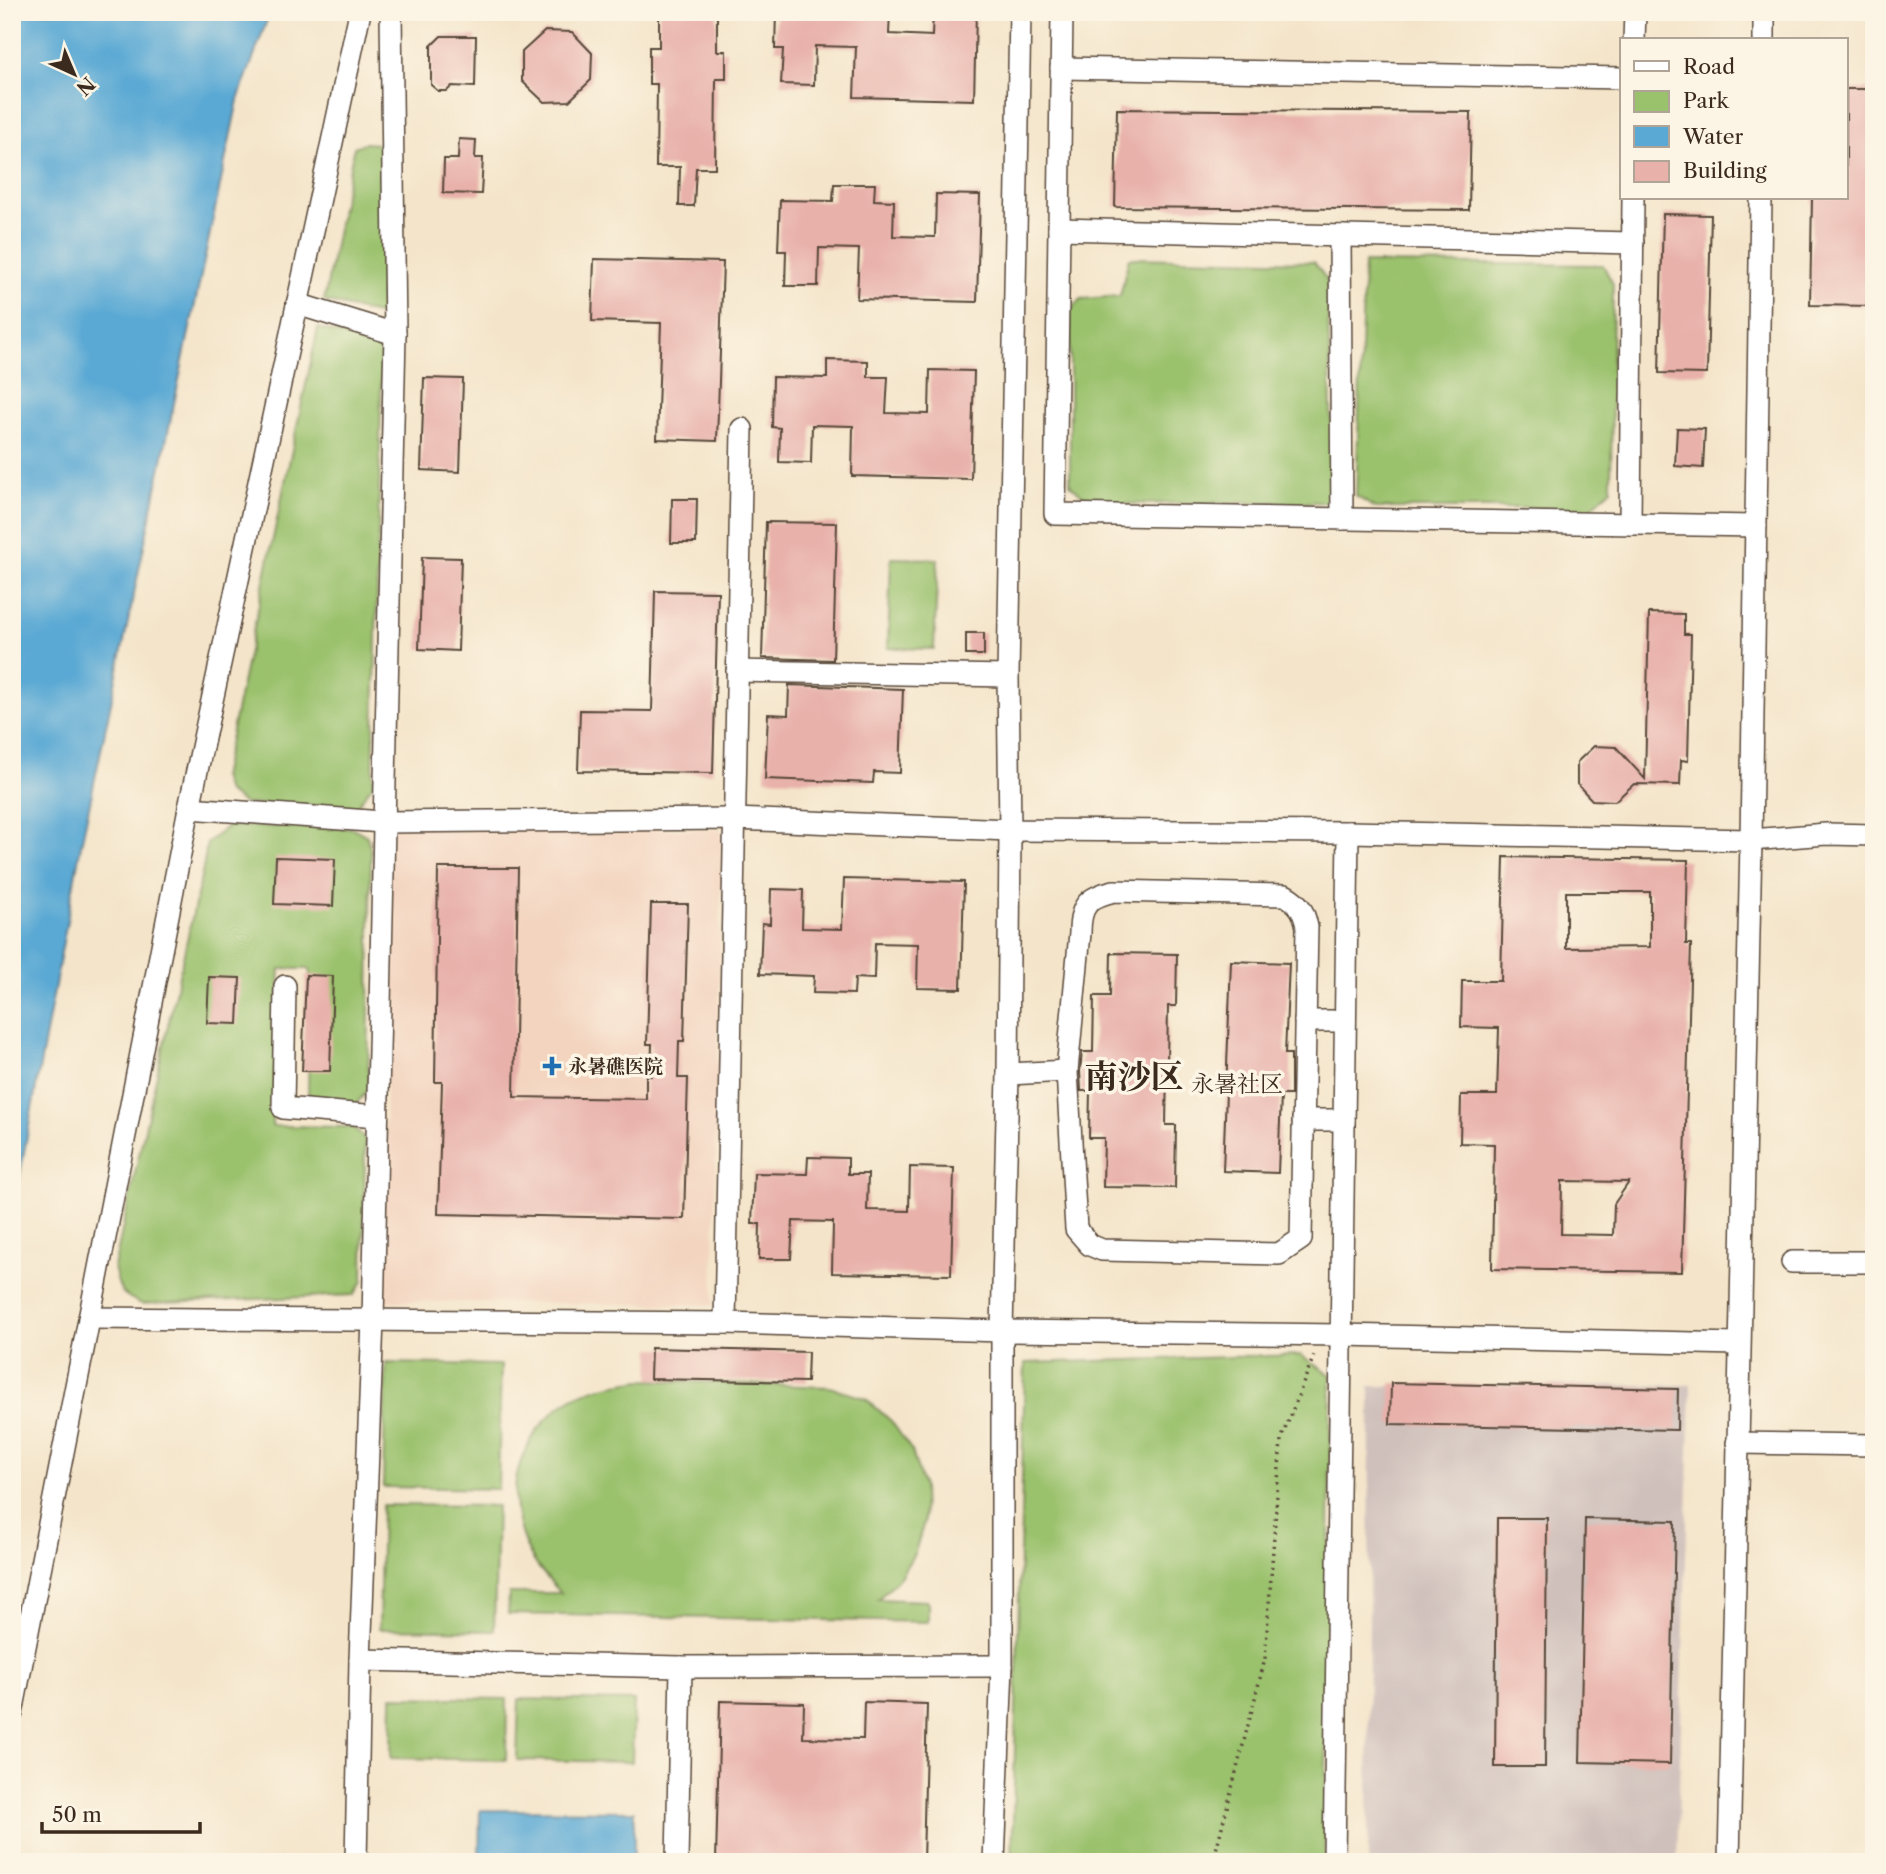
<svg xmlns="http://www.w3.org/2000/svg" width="1886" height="1874" font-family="'Libre Caslon Text','Noto Serif SC',serif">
	<rect width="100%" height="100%" fill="#fcf5e5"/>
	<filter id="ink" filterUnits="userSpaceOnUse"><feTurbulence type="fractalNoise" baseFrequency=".0143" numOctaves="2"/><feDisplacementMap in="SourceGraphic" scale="14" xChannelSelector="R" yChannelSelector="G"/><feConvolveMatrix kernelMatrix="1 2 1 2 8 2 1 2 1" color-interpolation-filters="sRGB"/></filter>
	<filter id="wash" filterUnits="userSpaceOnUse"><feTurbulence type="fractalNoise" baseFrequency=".00686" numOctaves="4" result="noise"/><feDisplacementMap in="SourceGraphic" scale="28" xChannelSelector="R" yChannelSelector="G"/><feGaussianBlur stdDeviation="1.57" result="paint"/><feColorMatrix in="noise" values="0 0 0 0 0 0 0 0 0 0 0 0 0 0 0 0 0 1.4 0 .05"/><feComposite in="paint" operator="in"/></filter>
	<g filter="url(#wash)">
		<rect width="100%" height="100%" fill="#f4e5ca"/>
		<path fill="#f3d4bf" d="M391,826L722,830L713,1305L382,1301Z"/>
		<path fill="#cfc0bb" d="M1691,1385L1677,1862H1368L1370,1386Z"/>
		<g fill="#9ac16c" stroke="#6a7645" stroke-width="2">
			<path d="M365,143L377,144L384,152L381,315L324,301L354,147Z"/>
			<path d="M1129,258L1314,262L1327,280L1334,502L1092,504L1070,484V310L1081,299L1120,296Z"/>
			<path d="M1364,263L1603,265L1613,284L1611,489L1591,508H1375L1356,496Z"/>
			<path d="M318,328L382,346L373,784L356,807L245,804L227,792L222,777Z"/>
			<path d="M891,558L938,559L934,649L888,648Z"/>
			<path d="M228,826L353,828L367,836L371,851L368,1090L356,1104L318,1103L308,1093L310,969H280L272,1126L353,1127L365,1139L363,1281L354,1295L142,1304C118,1293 120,1292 114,1267L204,864L207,843Z"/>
			<path d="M1300,1355L1331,1375L1325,1862H1012L1025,1363Z"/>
			<path d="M386,1363L501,1365L498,1489L383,1487Z"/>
			<path d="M641,1380L830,1387L866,1399L891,1421L912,1451L923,1487L924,1522L915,1552L900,1577L878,1599L928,1601V1622L508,1614L509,1593H561C548,1579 534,1565 526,1546C519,1530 515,1512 515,1494C515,1458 539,1419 569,1400C591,1387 617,1384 641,1380Z"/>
			<path d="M382,1505L497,1506L494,1631L379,1629Z"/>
			<path d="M392,1697L507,1699L506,1760L391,1758Z"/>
			<path d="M519,1699L634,1701L632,1762L517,1760Z"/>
		</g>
		<g fill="#5aa9d4" stroke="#4a6a79" stroke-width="2">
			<path d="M12,12H270L238,100L81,845L12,1217Z"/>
			<path d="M480,1810L634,1811V1862H479Z"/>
		</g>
		<g id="blocks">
			<g fill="#e8b1aa" fill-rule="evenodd">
				<path d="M659,12H717V51H726V79H716L715,168H696L694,206H679L680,167H656L657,84H649V47H659Z"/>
				<path d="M776,12H890L889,34L932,36L933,12H976L974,100L854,97L856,47L815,46L814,85L781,84L783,49H775Z"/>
				<path d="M545,31L572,32L592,53L591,80L569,101L544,102L522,81V52Z"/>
				<path d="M441,36H476L475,87L452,86L447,91H438L431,85V46Z"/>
				<path d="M1846,89H1874V306L1810,305L1812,198H1846Z"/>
				<path d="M1117,109L1471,112L1469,210L1115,207Z"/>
				<path d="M459,139L476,140L475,158H483L481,194L443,193L444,159H458Z"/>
				<path d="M834,184H875L874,200L894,201L893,236L935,237L936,194L980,195L977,302L857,299L859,249L819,248L818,286H785L786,251H778L780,200L833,201Z"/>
				<path d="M1663,214L1711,215L1707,374L1659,373Z"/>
				<path d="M594,259L723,262L717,441L657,439L661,323L592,321Z"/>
				<path d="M827,360L868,361V377H888L886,413L929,414L930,370L974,371L971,479L852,476L853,426L812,425L811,463L779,462L780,428L772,427L773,377L827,378Z"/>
				<path d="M424,378L463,379L460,472L421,470Z"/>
				<path d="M1677,428L1705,429L1703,468L1675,466Z"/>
				<path d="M672,499H697L696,543H671Z"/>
				<path d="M766,522L837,523L833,660L762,658Z"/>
				<path d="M422,557L461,558L458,651L419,649Z"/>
				<path d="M655,591L718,592L713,773L578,771L580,710L652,711Z"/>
				<path d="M1649,613L1684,614V634H1691L1688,761L1681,760L1680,785L1634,784L1615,801L1592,800L1577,784V762L1594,746L1616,747L1645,779Z"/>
				<rect x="966" y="633" width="18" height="22"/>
				<path d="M789,685L903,689L900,773L874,772L873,783L765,779L768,714L788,715Z"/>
				<path d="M276,857L335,859L333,906L274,904Z"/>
				<path d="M1504,857L1688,860L1686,944H1691L1682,1272L1492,1269L1494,1144L1460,1143L1461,1095H1497L1499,1028L1461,1027L1462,981H1501ZM1566,892H1650V947L1566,948ZM1562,1181L1629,1182L1614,1204L1613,1235L1561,1234Z"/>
				<path d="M438,868H518L514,1097L646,1099V1076H651L652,1044H647L651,904H688L684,1041H679L678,1078H688L684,1219L438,1214L442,1082H435Z"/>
				<path d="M844,879L964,882L961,989L917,988L918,944L875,943L874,979L855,978L854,994L813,993L814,976L760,974L762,923L770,924L771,889L803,890L802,928L842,929Z"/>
				<path d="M1111,953L1177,954L1176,1006H1168L1166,1125H1176L1175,1188L1103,1187L1104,1138H1089L1090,1091H1081L1080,1071L1082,1052H1093L1094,996H1110Z"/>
				<path d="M1231,961L1289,963L1285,1054H1291V1095H1281L1278,1173L1223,1171Z"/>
				<path d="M306,975L333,976L330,1071H302Z"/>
				<path d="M209,977L240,978L238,1024L207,1023Z"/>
				<path d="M808,1157L848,1158V1174H868L867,1210L909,1211L910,1167L954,1168L951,1275L832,1273L833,1222L793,1221L791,1259H759L760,1224H752L754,1173L807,1174Z"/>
				<path d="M651,1348L808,1352L807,1382L650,1379Z"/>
				<path d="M1391,1383L1678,1389L1677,1430L1390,1424Z"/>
				<path d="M1497,1518H1547L1545,1767H1495Z"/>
				<path d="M1585,1519L1675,1521L1670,1764L1580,1762Z"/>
				<path d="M720,1701L804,1703L803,1738L863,1739L864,1702L927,1704L923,1862H716Z"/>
			</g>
		</g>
	</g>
	<g filter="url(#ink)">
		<use href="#blocks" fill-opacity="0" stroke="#574638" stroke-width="2"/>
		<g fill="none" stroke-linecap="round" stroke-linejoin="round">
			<defs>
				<g id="minor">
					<path d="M1062,12L1055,514L1756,526"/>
					<path d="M1634,40L1635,12"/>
					<path d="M1764,40V12"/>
					<path d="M1061,68L1622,78"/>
					<path d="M1059,229L1633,243"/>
					<path d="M1340,236L1342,519"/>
					<path d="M297,304L395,334"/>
					<path d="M1630,524L1633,198"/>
					<path d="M737,671L1008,676"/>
					<path d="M189,808L383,822L734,819L1010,830L1348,832L1751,840L1826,834L1874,835"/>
					<path d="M1114,891L1285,895C1299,903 1304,911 1307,927L1301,1239L1279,1254L1102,1250L1090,1245L1076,1229L1067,1071L1080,933C1080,905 1088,897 1114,891Z"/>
					<path d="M285,986L283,1108L377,1116"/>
					<path d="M1305,1021H1345"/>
					<path d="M1008,1074L1067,1071"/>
					<path d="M1303,1120H1344"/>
					<path d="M1792,1262H1874"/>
					<path d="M89,1318L725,1323L1002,1331L1341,1335L1739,1344"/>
					<path d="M725,1323L742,429"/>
					<path d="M1737,1443L1874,1445"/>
					<path d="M360,1660L681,1667L1002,1666"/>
					<path d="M12,1713L189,808L360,12"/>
					<path d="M356,1862L360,1660L373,1320L395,334L391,12"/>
					<path d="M677,1862L681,1667"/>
					<path d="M994,1862L1002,1666V1331L1008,1074L1010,830L1008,676L1020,12"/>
					<path d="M1334,1862L1348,832"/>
					<path d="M1729,1862L1751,840L1761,198"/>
				</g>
			</defs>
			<use href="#minor" stroke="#574638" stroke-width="24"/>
			<path stroke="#574638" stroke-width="3.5" stroke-dasharray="2 5" stroke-linecap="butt" d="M1213,1862L1265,1659L1281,1440L1315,1353"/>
			<use href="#minor" stroke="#fff" stroke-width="21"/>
		</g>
	</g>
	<path fill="#1f6fb2" stroke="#fcf5e5" stroke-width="2.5" d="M548.5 1055.5h7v7h7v7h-7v7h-7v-7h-7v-7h7z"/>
	<g text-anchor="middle" stroke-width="7" stroke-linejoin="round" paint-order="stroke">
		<g font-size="19" font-weight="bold" fill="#3b2a1e" stroke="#fcf5e5" text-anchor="start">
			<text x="568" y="1073">永暑礁医院</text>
		</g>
		<g font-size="23" fill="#3b2a1e" stroke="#fcf5e5">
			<text x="1237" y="1092">永暑社区</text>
		</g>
		<g font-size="33" font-weight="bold" fill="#3b2a1e" stroke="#fcf5e5">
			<text x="1134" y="1088">南沙区</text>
		</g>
	</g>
	<rect width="1886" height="1874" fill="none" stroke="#fcf5e5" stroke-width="42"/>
	<rect x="1620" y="38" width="228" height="161" fill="#fcf5e5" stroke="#afa495" stroke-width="2"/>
	<rect x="1634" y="61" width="35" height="10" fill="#ffffff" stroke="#afa495" stroke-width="2"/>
	<text x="1683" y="74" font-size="21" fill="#3b2a1e">Road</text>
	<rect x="1634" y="91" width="35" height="21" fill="#9ac16c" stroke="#afa495" stroke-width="2"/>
	<text x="1683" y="108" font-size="21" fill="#3b2a1e">Park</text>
	<rect x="1634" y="126" width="35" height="21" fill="#5aa9d4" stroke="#afa495" stroke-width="2"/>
	<text x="1683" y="144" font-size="21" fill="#3b2a1e">Water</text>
	<rect x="1634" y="161" width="35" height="21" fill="#e8b1aa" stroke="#afa495" stroke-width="2"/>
	<text x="1683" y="178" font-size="21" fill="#3b2a1e">Building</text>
	<g transform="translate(74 74) rotate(136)" stroke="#fcf5e5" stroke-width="5" paint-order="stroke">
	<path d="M0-5L12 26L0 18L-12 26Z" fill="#3b2a1e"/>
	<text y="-10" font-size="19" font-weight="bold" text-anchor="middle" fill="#3b2a1e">N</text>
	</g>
	<path d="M42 1822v10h158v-10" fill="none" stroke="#3b2a1e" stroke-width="3.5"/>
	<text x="52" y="1822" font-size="21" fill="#3b2a1e" stroke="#fcf5e5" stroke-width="5" paint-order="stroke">50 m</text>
</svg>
